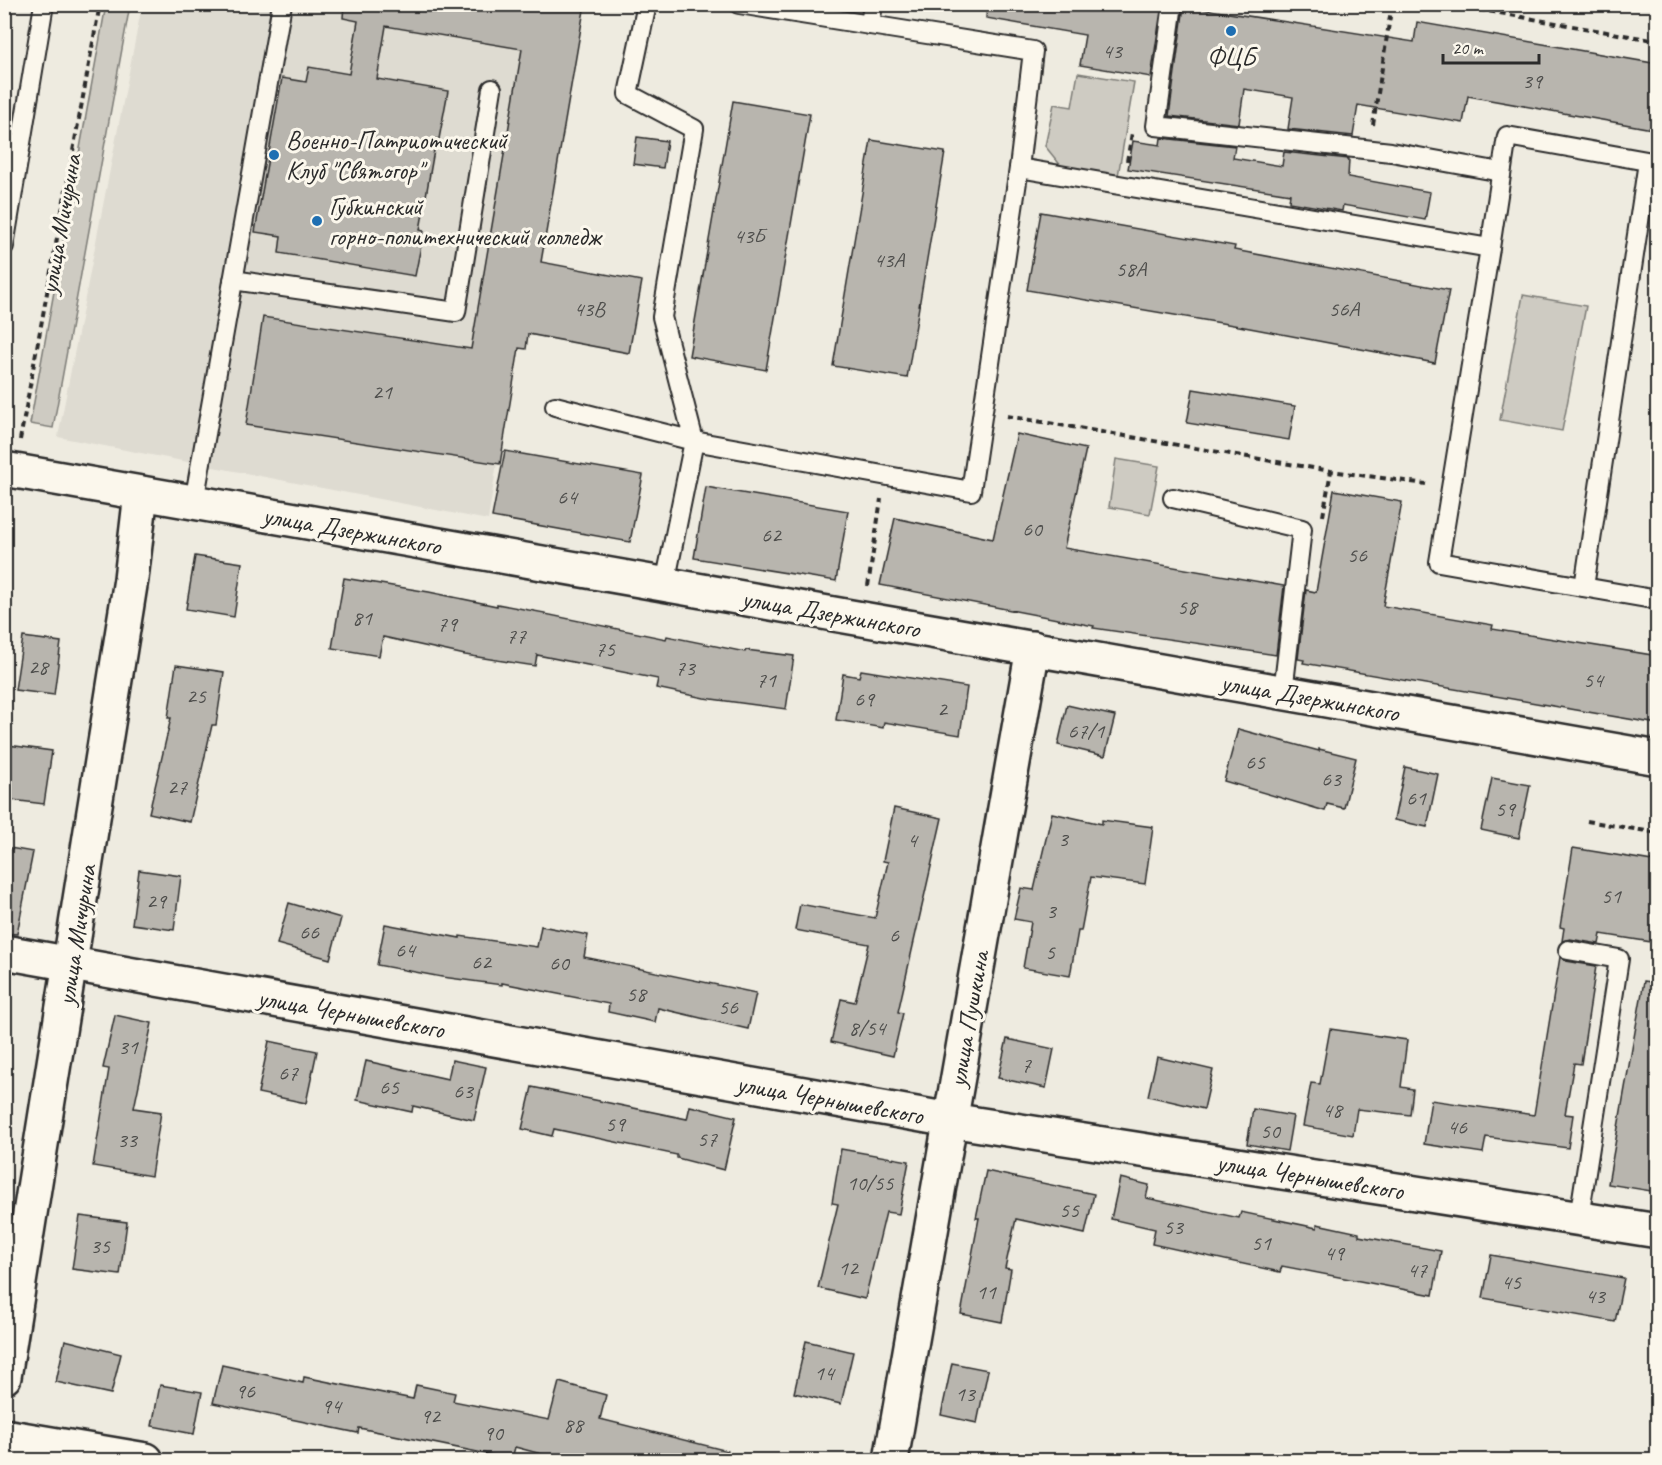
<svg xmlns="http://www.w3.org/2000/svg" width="1662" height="1465" font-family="Caveat,sans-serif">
	<rect width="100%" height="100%" fill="#eeebe0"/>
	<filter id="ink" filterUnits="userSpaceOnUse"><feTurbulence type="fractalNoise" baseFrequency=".0167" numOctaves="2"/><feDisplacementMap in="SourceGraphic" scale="12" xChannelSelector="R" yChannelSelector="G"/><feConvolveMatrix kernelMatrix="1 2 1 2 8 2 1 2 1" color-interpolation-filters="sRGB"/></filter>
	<g filter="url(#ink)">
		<path fill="#dedbd1" d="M142,5H569L488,520L58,437Z"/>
		<g fill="#cecbc2" stroke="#7c7b76" stroke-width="1.5">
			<path d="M106,5H130L53,428L30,424Z"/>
			<path d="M1078,73L1134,82L1118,176L1062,167L1045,146L1054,104L1072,107Z"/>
			<path d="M1523,295L1586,306L1562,431L1500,420Z"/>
			<path d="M1116,459L1159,466L1150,514L1109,507Z"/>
		</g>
		<g fill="#b8b5ae" stroke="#2b2b2b" stroke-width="1.5">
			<path d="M344,4H585L541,262L642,281L629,353L528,334L526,349L519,348L500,464L246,425L263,317L471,349L522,49L386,26L377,79L448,91L439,139H436L420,230L424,231L415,276L279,253L281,236L255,232L282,78L306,82L309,67L349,74L358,21L343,18Z"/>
			<path d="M987,4H1162L1151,77L1080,65L1085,35L986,18Z"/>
			<path d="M1184,6L1414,42L1417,22L1658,64V130L1468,96L1463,123L1358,105L1353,136L1288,129L1293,97L1244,89L1239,124L1169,116Z"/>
			<path d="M733,101L810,114L766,370L689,356Z"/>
			<path d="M637,137L667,141L663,168L633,164Z"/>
			<path d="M1161,138L1235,146L1233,158L1282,166L1284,152L1349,159L1348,177L1430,192L1425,220L1343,205L1342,211L1289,202L1290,194L1128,169L1133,141L1160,145Z"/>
			<path d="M871,140L945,152L907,378L833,366Z"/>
			<path d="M1041,212L1235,246L1234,250L1449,290L1435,363L1239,326L1027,290Z"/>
			<path d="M1193,389L1295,406L1289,440L1187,423Z"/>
			<path d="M1017,434L1086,449L1064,548L1284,586L1276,655L1093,628L1094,626L880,585L895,518L993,539Z"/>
			<path d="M505,451L643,475L630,542L492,517Z"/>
			<path d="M706,487L848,511L836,581L694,558Z"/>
			<path d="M1334,490L1402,502L1383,606L1493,625L1492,629L1658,656V724L1303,663L1304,660L1298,659L1306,590L1316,592Z"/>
			<path d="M195,556L242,563L234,617L186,609Z"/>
			<path d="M344,578L429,592L497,606V604L545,613V614L666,639L667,636L745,652L746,650L794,656L786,709L704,698L656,688L658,679L537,655L535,666L465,655L383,637L379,656L332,648Z"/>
			<path d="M23,637L61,642L54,695L15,690Z"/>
			<path d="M176,665L224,672L216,725H212L190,822L149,813L171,718H168Z"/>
			<path d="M861,670L967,687L960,735L884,722L883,728L836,720L843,674L859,677Z"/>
			<path d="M1067,705L1115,716L1105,756L1058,745Z"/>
			<path d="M1238,729L1319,751V749L1356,758L1344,808L1327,804L1325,811L1224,781Z"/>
			<path d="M8,745L52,751L44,804L4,799V770Z"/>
			<path d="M1405,767L1438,774L1427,827L1394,820Z"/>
			<path d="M1492,778L1530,785L1519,838L1481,830Z"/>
			<path d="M894,808L942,818L898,1012L903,1013L893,1056L831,1042L841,999L855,1002L869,944L795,930L800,904L875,918L888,862L883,861Z"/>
			<path d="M1052,813L1102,824V820L1153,827L1145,884L1091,877L1081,931H1078L1070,976L1023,968L1031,922L1014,919L1021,888L1034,890Z"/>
			<path d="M4,847L33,852L17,934L4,933Z"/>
			<path d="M1573,848L1658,862V943L1601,934L1599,944L1570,939L1562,941L1564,928L1560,927Z"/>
			<path d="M139,870L181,876L174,930L132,924Z"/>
			<path d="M289,903L341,918L330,959L277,944Z"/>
			<path d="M385,924L460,938V936L537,947L541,926L588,935L584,957L756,993L748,1029L658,1008L655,1022L608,1012L609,1004L502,983V985L442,977L377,965Z"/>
			<path d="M1560,957L1566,961L1596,966L1581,1064L1574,1063L1565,1114L1573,1115L1568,1148L1486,1137L1483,1153L1424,1144L1431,1100L1534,1115Z"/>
			<path d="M1644,981L1658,983V1160L1651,1191L1608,1184Z"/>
			<path d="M115,1015L152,1023L134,1108L161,1112L151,1176L93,1166L109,1069L103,1068Z"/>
			<path d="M1330,1029L1407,1040L1401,1087L1413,1089L1410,1115L1357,1109L1353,1135L1303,1126L1311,1083L1320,1084Z"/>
			<path d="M1007,1039L1054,1049L1046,1088L998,1078Z"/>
			<path d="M269,1041L317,1051L306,1103L258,1093Z"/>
			<path d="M1157,1057L1213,1070L1204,1109L1148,1096Z"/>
			<path d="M452,1060L486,1067L474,1120L413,1106L412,1112L357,1100L366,1061L448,1079Z"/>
			<path d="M532,1087L687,1119L690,1106L736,1117L724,1170L677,1158V1155L554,1129L552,1136L522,1129Z"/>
			<path d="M1253,1109L1293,1116L1287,1151L1247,1144Z"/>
			<path d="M841,1149L909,1161L899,1214L886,1212L865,1299L818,1288L838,1204L832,1203Z"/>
			<path d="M986,1171L1094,1194L1085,1234L1016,1219L1005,1268L1011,1269L1002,1322L961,1314L979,1218H976Z"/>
			<path d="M1120,1178L1149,1185L1146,1198L1239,1218L1241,1212L1317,1228V1224L1359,1233V1236L1441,1251L1433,1295L1282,1266L1280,1272L1152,1244L1155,1229L1111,1219Z"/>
			<path d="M80,1216L127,1222L120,1275L72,1269Z"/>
			<path d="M1491,1255L1624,1278L1615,1322L1483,1298Z"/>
			<path d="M65,1340L121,1354L111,1394L56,1382Z"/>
			<path d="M806,1341L853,1352L841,1404L794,1393Z"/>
			<path d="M952,1363L988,1370L977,1423L941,1415Z"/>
			<path d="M222,1365L303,1383L304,1377L413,1399L416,1385L455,1393L453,1401L549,1420L559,1382L606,1395L600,1419L728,1451L727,1461H567L515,1447L512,1459L359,1428L358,1433L213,1403Z"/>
			<path d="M160,1385L202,1392L194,1434L152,1426Z"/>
		</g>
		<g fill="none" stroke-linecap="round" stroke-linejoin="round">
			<defs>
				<g id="lane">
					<path d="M647,4L628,94L694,129L662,317L694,441L665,584"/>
					<path d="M739,4L870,25L873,4"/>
					<path d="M1173,4L1156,126L1391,152L1501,172"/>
					<path d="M1019,168L1490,248L1507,136L1658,163"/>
					<path d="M4,246L44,4"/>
					<path d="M1490,248L1439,562L1658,600"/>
					<path d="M233,280L456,312L492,89"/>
					<path d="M555,406L694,441L971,491L1019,168L1033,51L870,25"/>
					<path d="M1173,498L1302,529L1283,692"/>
					<path d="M194,502L282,4"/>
					<path d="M1584,587L1648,162"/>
					<path d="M1568,950L1619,959L1579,1218"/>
				</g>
				<g id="street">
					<path d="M4,952L950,1120L1658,1231"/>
					<path d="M4,1377L131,579L141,493"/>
					<path d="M4,1436L146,1460"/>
					<path d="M891,1460L1033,648"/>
				</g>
				<path id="secondary" d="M4,469L1658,758"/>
			</defs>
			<use href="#lane" stroke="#2b2b2b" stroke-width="22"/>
			<use href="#street" stroke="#2b2b2b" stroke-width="38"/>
			<use href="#secondary" stroke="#2b2b2b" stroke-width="38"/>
			<g stroke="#2b2b2b" stroke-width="4" stroke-dasharray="6 4.5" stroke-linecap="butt">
				<path d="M1448,4L1658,41"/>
				<path d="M1373,125L1392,4"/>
				<path d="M1127,161L1132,133"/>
				<path d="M1007,416L1331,471L1426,484"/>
				<path d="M20,440L100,4"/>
				<path d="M1323,516L1331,471"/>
				<path d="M868,586L881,499"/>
				<path d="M1587,821L1658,833"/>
			</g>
			<use href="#lane" stroke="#fbf7ec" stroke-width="18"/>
			<use href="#street" stroke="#fbf7ec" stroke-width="33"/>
			<use href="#secondary" stroke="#fbf7ec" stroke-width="33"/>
		</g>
	</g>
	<g fill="#1f6fb2" stroke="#fbf7ec" stroke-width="2">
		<circle cx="1231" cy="31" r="6"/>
		<circle cx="274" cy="155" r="6"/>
		<circle cx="317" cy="221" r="6"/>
	</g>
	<g text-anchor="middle" stroke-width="6" stroke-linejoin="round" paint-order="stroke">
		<g font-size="22" fill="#4e4e4c">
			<text x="1112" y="58">43</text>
			<text x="1532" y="88">39</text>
			<text x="749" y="243">43Б</text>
			<text x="889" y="267">43А</text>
			<text x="1131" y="276">58А</text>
			<text x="589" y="316">43В</text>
			<text x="1344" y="316">56А</text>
			<text x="382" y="399">21</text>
			<text x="567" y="504">64</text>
			<text x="1032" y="536">60</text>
			<text x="771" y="542">62</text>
			<text x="1357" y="562">56</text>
			<text x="1187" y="614">58</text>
			<text x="362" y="625">81</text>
			<text x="447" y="631">79</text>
			<text x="516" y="643">77</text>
			<text x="605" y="656">75</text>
			<text x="38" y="674">28</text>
			<text x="685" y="675">73</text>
			<text x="766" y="687">71</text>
			<text x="1593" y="687">54</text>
			<text x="196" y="703">25</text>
			<text x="864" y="706">69</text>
			<text x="942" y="716">2</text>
			<text x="1086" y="738">67/1</text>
			<text x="1255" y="769">65</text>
			<text x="1331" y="786">63</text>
			<text x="177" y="794">27</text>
			<text x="1416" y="805">61</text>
			<text x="1505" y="816">59</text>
			<text x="1063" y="846">3</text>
			<text x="912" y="847">4</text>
			<text x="1611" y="903">51</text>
			<text x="156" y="908">29</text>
			<text x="1051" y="918">3</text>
			<text x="309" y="939">66</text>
			<text x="894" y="942">6</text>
			<text x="405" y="957">64</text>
			<text x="1050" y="959">5</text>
			<text x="481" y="969">62</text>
			<text x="559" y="970">60</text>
			<text x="636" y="1001">58</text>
			<text x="728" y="1014">56</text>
			<text x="867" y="1035">8/54</text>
			<text x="128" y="1054">31</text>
			<text x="1026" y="1072">7</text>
			<text x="288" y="1080">67</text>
			<text x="389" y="1094">65</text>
			<text x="463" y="1098">63</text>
			<text x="1332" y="1117">48</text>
			<text x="615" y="1131">59</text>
			<text x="1457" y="1134">46</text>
			<text x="1270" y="1138">50</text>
			<text x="707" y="1146">57</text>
			<text x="127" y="1147">33</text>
			<text x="870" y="1190">10/55</text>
			<text x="1069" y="1217">55</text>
			<text x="1173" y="1234">53</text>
			<text x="1261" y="1250">51</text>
			<text x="100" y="1253">35</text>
			<text x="1334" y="1260">49</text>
			<text x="848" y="1275">12</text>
			<text x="1417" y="1277">47</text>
			<text x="1511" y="1289">45</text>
			<text x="986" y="1299">11</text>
			<text x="1595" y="1303">43</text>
			<text x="824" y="1380">14</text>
			<text x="245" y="1398">96</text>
			<text x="965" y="1401">13</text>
			<text x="331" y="1413">94</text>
			<text x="430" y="1423">92</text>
			<text x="573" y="1432">88</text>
			<text x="493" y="1440">90</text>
		</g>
		<g font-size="26" fill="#2b2b2b" stroke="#fbf7ec" text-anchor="start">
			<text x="1231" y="65" text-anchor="middle">ФЦБ</text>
			<text x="286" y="149">Военно-Патриотический<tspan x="286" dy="30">Клуб "Святогор"</tspan></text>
			<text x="329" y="215">Губкинский<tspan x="329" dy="30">горно-политехнический колледж</tspan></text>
		</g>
		<g font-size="26" fill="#2b2b2b" stroke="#fbf7ec">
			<text transform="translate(60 224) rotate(-80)" y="9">улица Мичурина</text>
			<text transform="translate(352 530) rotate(10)" y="9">улица Дзержинского</text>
			<text transform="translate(831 613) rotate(10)" y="9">улица Дзержинского</text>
			<text transform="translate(1310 697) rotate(10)" y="9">улица Дзержинского</text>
			<text transform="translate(76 935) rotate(-81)" y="9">улица Мичурина</text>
			<text transform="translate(351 1013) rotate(10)" y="9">улица Чернышевского</text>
			<text transform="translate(968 1019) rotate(-80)" y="9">улица Пушкина</text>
			<text transform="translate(830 1099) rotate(10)" y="9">улица Чернышевского</text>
			<text transform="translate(1310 1176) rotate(9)" y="9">улица Чернышевского</text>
		</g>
	</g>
	<rect width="1662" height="1465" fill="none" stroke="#fbf7ec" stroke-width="24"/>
	<rect x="12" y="12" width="1638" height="1441" fill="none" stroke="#2b2b2b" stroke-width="2" filter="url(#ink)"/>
	<path d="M1443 54v9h96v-9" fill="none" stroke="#2b2b2b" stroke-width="3"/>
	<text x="1452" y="54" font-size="18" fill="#2b2b2b" stroke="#fbf7ec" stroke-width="4.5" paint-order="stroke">20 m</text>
</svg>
